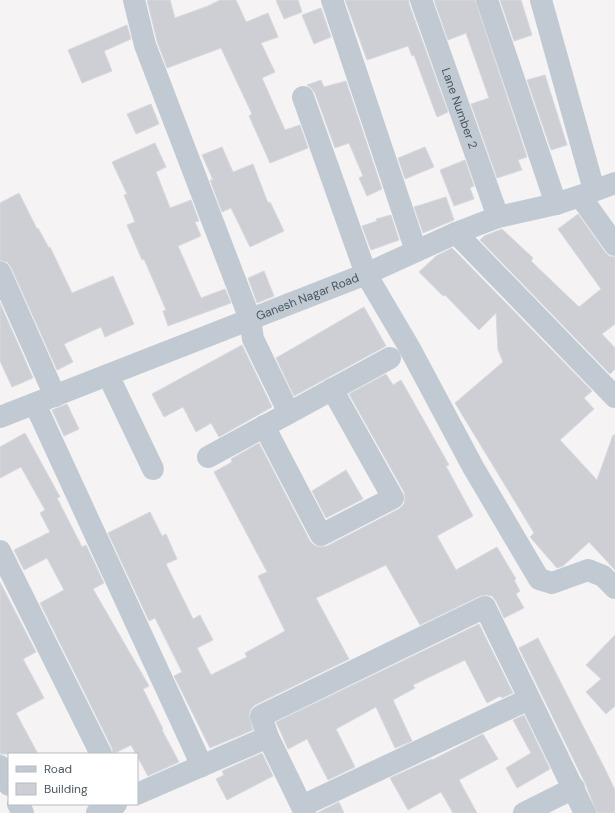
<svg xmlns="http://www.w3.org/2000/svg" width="615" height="813" font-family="'DM Sans',sans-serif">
	<rect width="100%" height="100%" fill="#f5f3f3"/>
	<g fill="#cdcfd5" stroke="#d7d9de">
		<path d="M147,0H170L175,18L208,6L220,0H236L246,22L268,13L278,37L261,43L275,72L262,78L285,130L300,125L308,148L270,163L249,116L252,114L221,48L167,68L157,41Z"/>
		<path d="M276,0H298L302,12L284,19Z"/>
		<path d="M345,0H409V4L448,112L437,117L414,55L412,56L408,46L367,60Z"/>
		<path d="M434,0H475L527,157L518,160L522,170L497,178L471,104L489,98L466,33L448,40Z"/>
		<path d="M500,0H521L532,35L514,41Z"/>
		<path d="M321,8L331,37L314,44L302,15Z"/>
		<path d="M127,25L131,39L104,51L112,71L82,83L68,50Z"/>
		<path d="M545,75L567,145L551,150L527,80Z"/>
		<path d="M321,80L324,87L346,81L382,189L367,196L359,178L363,176L349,143L335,148L315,93L311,88L307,85Z"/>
		<path d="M151,104L159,124L136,134L127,114Z"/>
		<path d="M155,143L166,167L156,172L170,208L191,200L199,221L195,222L201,236L178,246L201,298L225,289L231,303L168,326L163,311L166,310L144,259L142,260L127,225L135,222L124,195L127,194L112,162Z"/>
		<path d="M222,147L233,172L253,164L268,203L270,202L284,231L250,247L231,208L222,212L210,180H213L202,155Z"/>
		<path d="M425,147L434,167L405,179L398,158Z"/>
		<path d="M465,160L474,186L470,188L474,199L454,206L440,170Z"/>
		<path d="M19,193L37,229L38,228L49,248L50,247L72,293L113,276L134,324L105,337L101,327L64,344L73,362L57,370L11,267L7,262L0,260V203Z"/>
		<path d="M446,197L454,220L423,233L414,207Z"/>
		<path d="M578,214L605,252L609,256L615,257V324L602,334L615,348V369L610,374L480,240L484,236L502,229L533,258L531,261L579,307L601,289L558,229Z"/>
		<path d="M391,215L399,240L371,250L362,226L377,221L376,219Z"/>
		<path d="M452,248L592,391L584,398L594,409L560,440L597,480L613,435H615V570L589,542L563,566L557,568L530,537L534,533L455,403L503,362L498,350L496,313L479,330L445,295L443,296L419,272L436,256Z"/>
		<path d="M264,271L274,296L257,303L248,278Z"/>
		<path d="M0,303L33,378L12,387L0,361Z"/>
		<path d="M364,307L386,346L294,396L276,358Z"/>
		<path d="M242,345L272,407L219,437L211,423L196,432L183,407L164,417L152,394Z"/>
		<path d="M386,374L393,385L401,380L449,465L446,466L473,516L437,536L456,570L497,547L516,579L514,580L520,591L516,594L524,608L504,618L496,601L492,596L486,595L480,596L420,625L386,565L316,598L349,659L255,705L251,709L249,714L253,730L210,748L174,676L182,672L155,618L149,621L108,533L150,512L162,536L166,534L177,559L166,564L193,619L200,615L213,640L197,648L211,675L247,657L245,653L285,631L258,576L267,572L214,472L232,462L231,459L259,443L310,541L314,545L320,547L327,546L399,509L404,504L405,498L404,492L349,394Z"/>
		<path d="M67,404L79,429L64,436L52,410Z"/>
		<path d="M25,433L60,497L57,498L82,547L86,545L104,583L93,589L149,686L143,689L163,729L162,730L179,762L148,776L131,745L113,754L112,748L40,603L64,590L47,558L24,570L14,550L50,532L40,513L45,510L21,467L0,478V447Z"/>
		<path d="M346,470L363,499L326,518L312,491Z"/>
		<path d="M0,582L36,652L23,659L44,698L16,713L38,754H0Z"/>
		<path d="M479,624L513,693L502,698L500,696L487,703L465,660L413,685L415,688L393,700L412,741L395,748L376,707L336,729L355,767L328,780L307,739L288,749L276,722Z"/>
		<path d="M615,635V706L606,714L586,692L601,679L586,665Z"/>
		<path d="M538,638L605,769L615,790V813H597L585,783L519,648Z"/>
		<path d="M524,715L550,769L517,788L506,768L531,753L513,720Z"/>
		<path d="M483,734L498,759L459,780L477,813H453L441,792L408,810L390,778L432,759V760Z"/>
		<path d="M262,753L273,776L227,800L216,779L224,775L222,771Z"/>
		<path d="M339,802L344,813H317Z"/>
	</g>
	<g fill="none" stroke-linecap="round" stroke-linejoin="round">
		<g stroke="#c1cad2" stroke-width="22">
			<path d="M134,0L145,45L250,319L253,339L289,413"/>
			<path d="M332,0L416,251"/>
			<path id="s1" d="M421,0L498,217"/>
			<path d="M487,0L556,204"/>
			<path d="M541,0L594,190"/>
			<path d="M303,97L366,274L409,347L473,467L539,579L552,583L588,570L603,576L615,588"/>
			<path d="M580,196L615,245"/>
			<path d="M456,233L615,397"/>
			<path d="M0,272L55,396"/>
			<path d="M108,375L153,469"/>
			<path d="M35,404L202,766"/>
			<path id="s2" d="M0,417L366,274L456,233L498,217L556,204L580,196L615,183"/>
			<path d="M264,426L321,535L393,498L332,389"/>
			<path d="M208,457L390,358"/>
			<path d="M0,551L101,754"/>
			<path d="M0,766L9,785"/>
			<path d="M137,794L268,737"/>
			<path d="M18,804L23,813"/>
			<path d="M302,806L529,699"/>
			<path d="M97,813L116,804"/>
			<path d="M305,813L268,737L261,716L485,607L585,813"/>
			<path d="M524,813L574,788"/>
		</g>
	</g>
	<g text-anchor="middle" stroke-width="3" stroke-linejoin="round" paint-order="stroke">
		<g font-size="12" fill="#4a5661" stroke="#fff">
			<text dy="4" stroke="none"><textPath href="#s1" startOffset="115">Lane Number 2</textPath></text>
			<text dy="4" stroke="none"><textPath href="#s2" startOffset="330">Ganesh Nagar Road</textPath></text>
		</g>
	</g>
	<rect x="8" y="753" width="130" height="52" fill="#ffffff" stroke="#b7bbc0"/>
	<rect x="16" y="766" width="20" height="6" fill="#c1cad2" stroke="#b7bbc0"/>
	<text x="44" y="773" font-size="12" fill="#4a5661">Road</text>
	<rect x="16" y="783" width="20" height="12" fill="#cdcfd5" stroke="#b7bbc0"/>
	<text x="44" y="793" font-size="12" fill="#4a5661">Building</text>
</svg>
